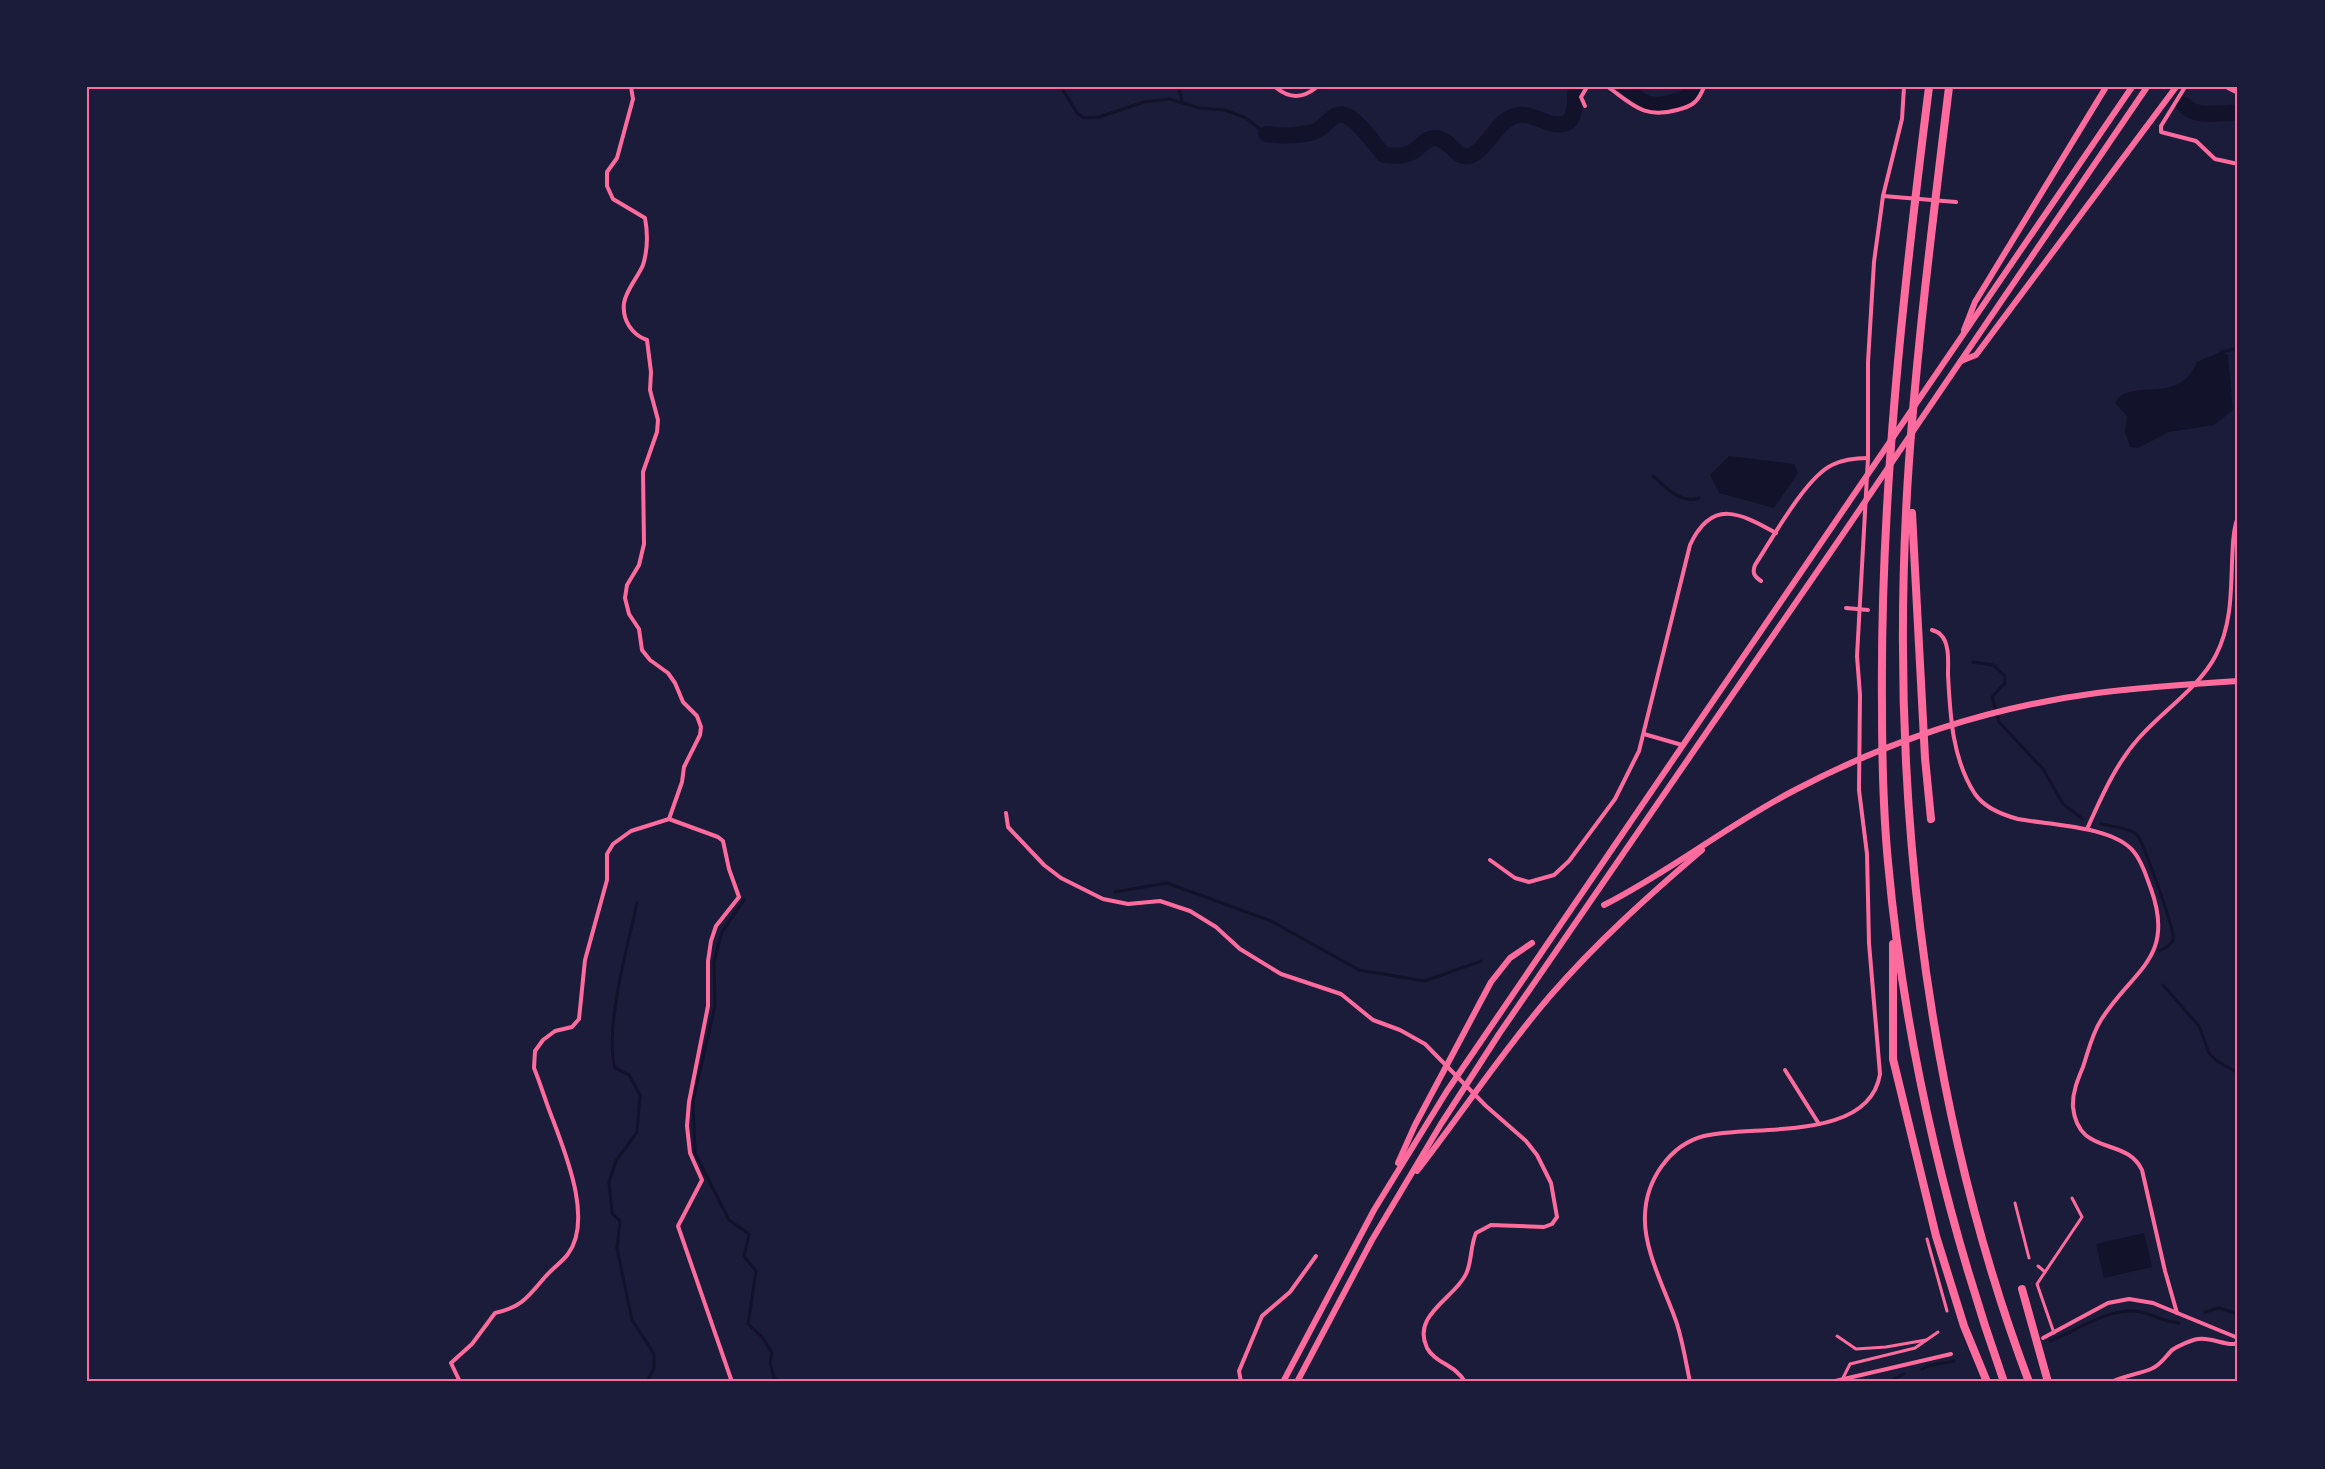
<svg xmlns="http://www.w3.org/2000/svg" width="2325" height="1469" font-family="Ubuntu,sans-serif">
	<rect width="100%" height="100%" fill="#1b1b3a"/>
	<g fill="#12122b">
		<path d="M2221,352L2228,355L2233,410L2214,425L2169,432L2138,448L2130,447L2125,432L2127,416L2115,403C2131,376 2179,407 2197,362Z"/>
		<path d="M1729,456L1794,464L1798,473L1774,508L1719,493L1710,475Z"/>
		<path d="M2144,1233L2152,1267L2104,1278L2096,1244Z"/>
	</g>
	<g fill="none" stroke-linecap="round" stroke-linejoin="round">
		<g stroke="#12122b" stroke-width="3">
			<path d="M1061,87L1077,113L1084,118L1099,117L1144,102L1169,99L1200,108L1225,110L1246,118L1266,134"/>
			<path d="M1179,87L1182,103"/>
			<path d="M2221,352L2238,348"/>
			<path d="M1653,476C1666,487 1681,505 1699,498"/>
			<path d="M1973,662L1993,665L2005,676V683L1992,697L1999,722L2043,769L2063,804L2083,819"/>
			<path d="M2101,824C2111,826 2130,828 2137,835C2143,842 2176,932 2173,940C2171,946 2164,948 2159,951"/>
			<path d="M1115,892L1167,883L1271,921L1359,970L1425,981L1481,961"/>
			<path d="M744,900L722,932L714,962L715,1006L693,1101L695,1153L729,1220L749,1234L744,1256L756,1271L748,1324L763,1338L772,1353L770,1362L774,1378L781,1382"/>
			<path d="M637,903C628,944 604,1030 615,1068L629,1075L640,1095L637,1132L616,1161L609,1182L612,1213L620,1221L617,1248L632,1320L654,1354V1368L647,1382"/>
			<path d="M2163,985L2199,1026L2209,1053L2217,1061L2238,1073"/>
			<path d="M2205,1312L2219,1308L2238,1314"/>
			<path d="M2050,1341C2076,1331 2104,1310 2134,1311C2150,1312 2163,1322 2179,1323"/>
			<path d="M1922,1369L1928,1366L1954,1361"/>
			<path d="M1888,1382L1904,1374"/>
		</g>
		<g stroke="#12122b" stroke-width="16">
			<path d="M1625,87C1642,105 1652,109 1676,101C1685,99 1690,96 1694,87"/>
			<path d="M2184,105C2199,120 2219,111 2238,113"/>
			<path d="M1266,134C1281,136 1299,136 1313,132C1327,129 1332,107 1349,117C1361,124 1375,145 1384,155C1394,156 1403,157 1412,152C1420,148 1425,138 1435,138C1453,139 1456,164 1474,154C1488,146 1496,123 1514,116C1531,109 1552,132 1568,122C1577,116 1574,97 1576,87"/>
		</g>
		<g stroke="#ff6b9d" stroke-width="3">
			<path d="M2015,1203L2029,1258"/>
			<path d="M1927,1239L1947,1311"/>
			<path d="M2038,1266L2045,1272"/>
			<path d="M2054,1333L2037,1284L2082,1217L2072,1198"/>
			<path d="M1837,1336L1856,1349L1886,1347L1926,1340"/>
			<path d="M1843,1378L1850,1364L1915,1348L1938,1332"/>
		</g>
		<g stroke="#ff6b9d" stroke-width="4">
			<path d="M631,87L633,99L617,158L607,172V186L613,199L645,218C648,234 648,249 643,265C638,277 626,290 624,303C622,320 632,335 647,340L651,372L650,390L658,420L657,432L643,472L644,544L639,565L627,585L625,598L629,614L639,629L642,650L650,660L668,673L675,683L683,702L697,716L701,727L700,735L684,767L682,782L669,819"/>
			<path d="M1275,87C1290,99 1302,99 1317,87"/>
			<path d="M1608,87C1633,105 1644,119 1677,110C1693,106 1698,102 1704,87"/>
			<path d="M2185,87L2161,126V132L2196,141L2215,159L2238,164"/>
			<path d="M2226,87L2238,93"/>
			<path d="M1585,106L1581,97L1587,87"/>
			<path d="M1883,196L1956,202"/>
			<path d="M1761,581C1754,576 1752,573 1755,565C1772,539 1806,477 1832,465C1844,459 1855,458 1868,458"/>
			<path d="M1846,608L1868,610"/>
			<path d="M1932,630C1935,631 1938,632 1940,634C1950,643 1948,662 1948,674C1950,714 1952,759 1975,794C1984,807 2003,815 2018,819C2050,825 2114,826 2134,852C2143,863 2146,876 2151,889C2176,959 2132,970 2101,1020C2092,1034 2088,1052 2083,1067C2078,1079 2072,1093 2073,1107C2078,1157 2126,1136 2142,1170L2165,1271L2177,1313"/>
			<path d="M1644,734L1682,745"/>
			<path d="M1006,813L1008,827L1044,865L1061,878L1103,899L1128,904L1160,901L1190,911L1216,927L1240,949L1281,974L1341,994L1373,1020L1400,1030L1425,1044L1486,1106L1526,1141L1537,1155L1551,1183L1557,1217L1552,1224L1544,1227L1491,1225L1476,1233C1470,1247 1472,1262 1466,1274C1455,1298 1411,1315 1427,1348C1435,1363 1456,1365 1465,1382"/>
			<path d="M2087,829C2101,798 2115,765 2138,739C2162,711 2199,688 2216,655C2231,626 2231,594 2232,562C2233,548 2232,531 2238,517"/>
			<path d="M1490,860L1515,878L1529,882L1554,875L1569,861L1615,799L1639,751L1690,545C1712,498 1740,513 1776,533"/>
			<path d="M1785,1070L1819,1124"/>
			<path d="M2043,1338L2108,1303L2129,1299L2153,1303L2238,1338"/>
			<path d="M460,1382L451,1363L472,1344L495,1313C522,1307 528,1297 545,1277C552,1269 563,1261 568,1254C593,1220 566,1155 553,1120C546,1103 541,1085 534,1068L535,1051L543,1040L555,1031L572,1027L579,1019L585,960L607,880V854L613,844L631,831L669,819L718,837L723,841L729,869L739,897L716,926L711,941L708,961V1006L689,1102L687,1126L690,1153L702,1180L678,1226L732,1382"/>
			<path d="M1241,1382L1239,1371L1262,1316L1290,1292L1316,1256"/>
			<path d="M1690,1382C1686,1363 1683,1343 1677,1324C1666,1291 1643,1250 1645,1215C1646,1181 1669,1145 1704,1136C1753,1124 1869,1143 1880,1074L1869,943L1867,854L1859,790L1860,695L1857,656L1868,458V362L1874,262L1883,196L1902,119L1904,87"/>
			<path d="M1831,1382L1951,1354"/>
			<path d="M2111,1382C2124,1376 2138,1374 2151,1369C2161,1365 2165,1357 2172,1350C2178,1346 2191,1340 2198,1339C2211,1337 2223,1345 2235,1344L2238,1341"/>
		</g>
		<g stroke="#ff6b9d" stroke-width="6">
			<path d="M1964,330L1975,302L2106,87"/>
			<path d="M1961,361L1976,355L2176,87"/>
			<path d="M1604,905C1671,871 1729,824 1795,790C1890,740 1991,707 2097,693C2144,687 2191,684 2238,681"/>
			<path d="M1398,1163L1415,1125L1491,982L1510,958L1532,943"/>
			<path d="M1417,1171C1462,1113 1502,1052 1550,996C1597,942 1648,896 1702,850"/>
			<path d="M1283,1382L1374,1210L1447,1091L2132,87"/>
			<path d="M1297,1382L1372,1240L1441,1124L1499,1034L1841,537L2147,87"/>
		</g>
		<g stroke="#ff6b9d" stroke-width="8">
			<path d="M1929,87C1903,292 1880,498 1882,704C1882,757 1883,810 1888,862C1904,1039 1945,1214 2004,1382"/>
			<path d="M1949,87C1934,211 1918,336 1909,461C1888,768 1920,1093 2029,1382"/>
			<path d="M1912,513L1925,758L1931,819"/>
			<path d="M1893,944V1059L1936,1236L1964,1326L1987,1382"/>
			<path d="M2022,1289L2048,1382"/>
		</g>
	</g>
	<rect width="2325" height="1469" fill="none" stroke="#1b1b3a" stroke-width="177"/>
	<rect x="88" y="88" width="2148" height="1292" fill="none" stroke="#ff6b9d" stroke-width="2"/>
</svg>
